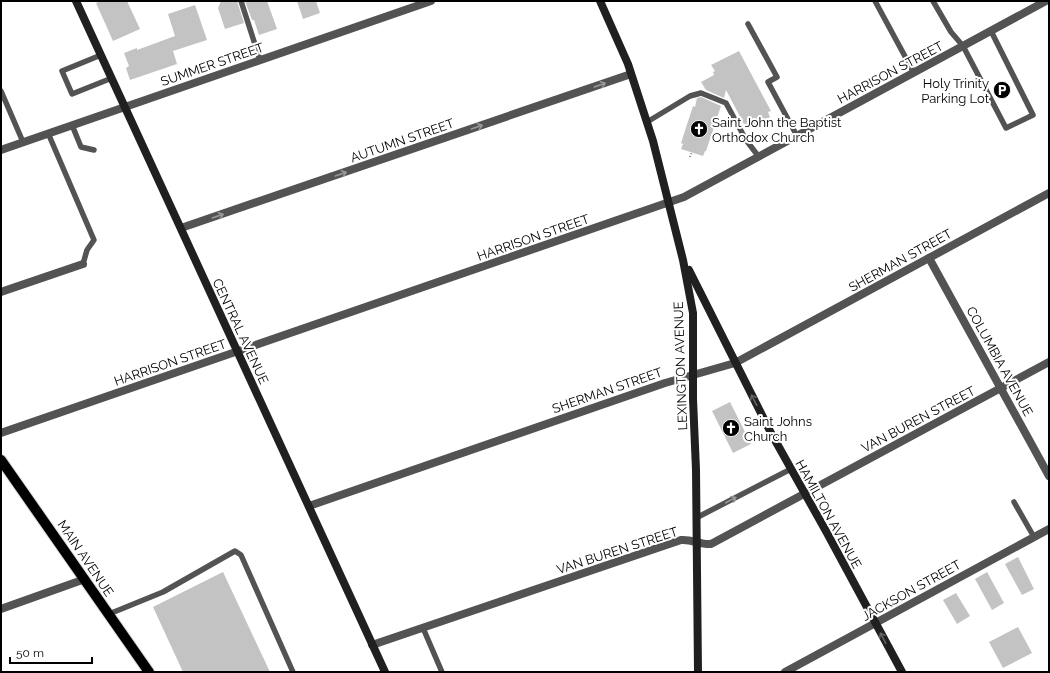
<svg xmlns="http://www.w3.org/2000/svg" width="1050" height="673" font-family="Raleway,sans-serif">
	<rect width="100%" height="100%" fill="#fff"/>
	<g fill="#c3c3c3">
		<path d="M101,1H127L140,29L113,41L96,3Z"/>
		<path d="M221,1H237L244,23L225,29L218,8Z"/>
		<path d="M245,1H267L277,29L259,35L254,20H252Z"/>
		<path d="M297,1H316L320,13L303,19Z"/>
		<path d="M195,5L207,40L173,51L177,64L130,80L126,68L129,66L124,53L137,48V50L175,36L168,14Z"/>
		<path d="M739,51L771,111L768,112L770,117L750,128L749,127L746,128L726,90L724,98L706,90L701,82L714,75L713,72L715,71L711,65Z"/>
		<path d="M701,97L721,106L706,151H705L703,156L681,149L683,144L681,143L693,106L695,107L697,98Z"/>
		<path d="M730,402L751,444L733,453L712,411Z"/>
		<path d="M1018,557L1034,589L1022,595L1005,564Z"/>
		<path d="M223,572L270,672H183L153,607Z"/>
		<path d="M987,572L1004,603L992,610L975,579Z"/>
		<path d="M956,593L970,616L957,624L943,600Z"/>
		<path d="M1018,627L1032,653L1003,668L989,642Z"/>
	</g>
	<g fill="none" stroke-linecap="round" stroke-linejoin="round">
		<defs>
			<path id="primary" d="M1,460L149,672"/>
		</defs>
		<use href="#primary" stroke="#dbdbdb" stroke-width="12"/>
		<path stroke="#757575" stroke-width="2" stroke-dasharray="1 2" stroke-linecap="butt" d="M690,157L692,152"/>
		<g stroke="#535353" stroke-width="5.5">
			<path d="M241,1L260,60"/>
			<path d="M875,1L914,73"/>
			<path d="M933,1L951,32L963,46L1006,128L1033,115L991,31"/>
			<path d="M748,24L777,77L768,82L797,136"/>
			<path d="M101,55L62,71L72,94L112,78"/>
			<path d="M1,91L23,142"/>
			<path d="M647,122L690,96L701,93L726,103L746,140L759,157"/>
			<path d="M72,125L81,147L94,150"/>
			<path d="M48,133L94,240L87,250L83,264"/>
			<path d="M1014,502L1034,537"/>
			<path d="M696,518L791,469"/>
			<path d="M109,614L163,592L235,551L241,555L293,672"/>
			<path d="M423,628L442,672"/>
		</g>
		<g stroke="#535353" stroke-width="8">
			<path d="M1,150L431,1"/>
			<path d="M181,228L631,74"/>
			<path d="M929,258L1049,476"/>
			<path d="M1,292L83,264"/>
			<path d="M1,433L684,197L1046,1"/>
			<path d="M309,506L665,383L735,363L1049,193"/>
			<path d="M1,609L85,579"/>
			<path d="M372,645L681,540C692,539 701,545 711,544L1049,362"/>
			<path d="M785,672L1049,529"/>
		</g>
		<g stroke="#202020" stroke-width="8">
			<path d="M76,1L385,672"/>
			<path d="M600,1L628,64L653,141L683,260L693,313V399L696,470L698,672"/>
			<path d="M689,270L771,433L827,533L902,672"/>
		</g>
		<use href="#primary" stroke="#000" stroke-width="10"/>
	</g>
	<defs><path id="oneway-shaft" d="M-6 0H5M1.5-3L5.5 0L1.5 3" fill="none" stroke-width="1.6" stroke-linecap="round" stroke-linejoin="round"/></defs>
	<g stroke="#989898">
		<use href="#oneway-shaft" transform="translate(600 85) rotate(-19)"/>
		<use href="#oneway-shaft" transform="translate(477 127) rotate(-19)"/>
		<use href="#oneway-shaft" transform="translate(341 174) rotate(-19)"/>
		<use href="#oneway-shaft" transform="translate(218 216) rotate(-19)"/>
		<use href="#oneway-shaft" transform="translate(731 500) rotate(-28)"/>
	</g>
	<g stroke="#636363">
		<use href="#oneway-shaft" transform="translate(754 400) rotate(-117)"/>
		<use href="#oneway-shaft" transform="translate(883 638) rotate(-118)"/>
	</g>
	<defs>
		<symbol id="parking-disc" viewBox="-11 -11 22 22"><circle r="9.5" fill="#000" stroke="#fff"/><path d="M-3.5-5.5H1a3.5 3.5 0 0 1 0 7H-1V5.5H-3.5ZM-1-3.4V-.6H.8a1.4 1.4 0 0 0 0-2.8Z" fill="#fff"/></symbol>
		<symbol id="church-disc" viewBox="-11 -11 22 22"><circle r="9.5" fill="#000" stroke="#fff"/><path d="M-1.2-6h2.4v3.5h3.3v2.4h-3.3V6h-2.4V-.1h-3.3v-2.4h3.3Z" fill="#fff"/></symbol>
	</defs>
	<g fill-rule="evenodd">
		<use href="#parking-disc" x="992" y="80" width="20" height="20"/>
		<use href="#church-disc" x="689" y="119" width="20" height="20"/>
		<use href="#church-disc" x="721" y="418" width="20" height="20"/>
	</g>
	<g text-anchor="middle" stroke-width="4" stroke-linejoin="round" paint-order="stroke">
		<g font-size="13" fill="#000" stroke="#fff">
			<text transform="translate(212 64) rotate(-19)" y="5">SUMMER STREET</text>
			<text transform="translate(890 72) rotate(-28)" y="5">HARRISON STREET</text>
			<text transform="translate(402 140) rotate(-19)" y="5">AUTUMN STREET</text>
			<text transform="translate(533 237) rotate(-19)" y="5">HARRISON STREET</text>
			<text transform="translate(900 260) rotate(-29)" y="5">SHERMAN STREET</text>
			<text transform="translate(241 331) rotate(65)" y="5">CENTRAL AVENUE</text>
			<text transform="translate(1000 361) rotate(61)" y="5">COLUMBIA AVENUE</text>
			<text transform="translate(170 362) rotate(-19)" y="5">HARRISON STREET</text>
			<text transform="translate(680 366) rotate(-92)" y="5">LEXINGTON AVENUE</text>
			<text transform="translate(607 390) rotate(-19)" y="5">SHERMAN STREET</text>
			<text transform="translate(918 419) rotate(-28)" y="5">VAN BUREN STREET</text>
			<text transform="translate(829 514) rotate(61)" y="5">HAMILTON AVENUE</text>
			<text transform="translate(617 550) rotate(-18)" y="5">VAN BUREN STREET</text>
			<text transform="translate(86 558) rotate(56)" y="5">MAIN AVENUE</text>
			<text transform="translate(911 590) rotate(-29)" y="5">JACKSON STREET</text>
		</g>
		<g font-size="13" fill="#000" stroke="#fff" text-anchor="start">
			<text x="989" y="88" text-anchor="end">Holy Trinity<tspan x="989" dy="15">Parking Lot</tspan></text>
			<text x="712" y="127">Saint John the Baptist<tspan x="712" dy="15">Orthodox Church</tspan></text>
			<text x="744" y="426">Saint Johns<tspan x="744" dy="15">Church</tspan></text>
		</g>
	</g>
	<rect width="1050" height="673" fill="none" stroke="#000000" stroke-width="4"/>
	<path d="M10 657v6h82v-6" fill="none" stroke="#000000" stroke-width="2"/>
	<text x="16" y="657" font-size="12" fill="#000000" stroke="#ffffff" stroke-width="3" paint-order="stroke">50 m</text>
</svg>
